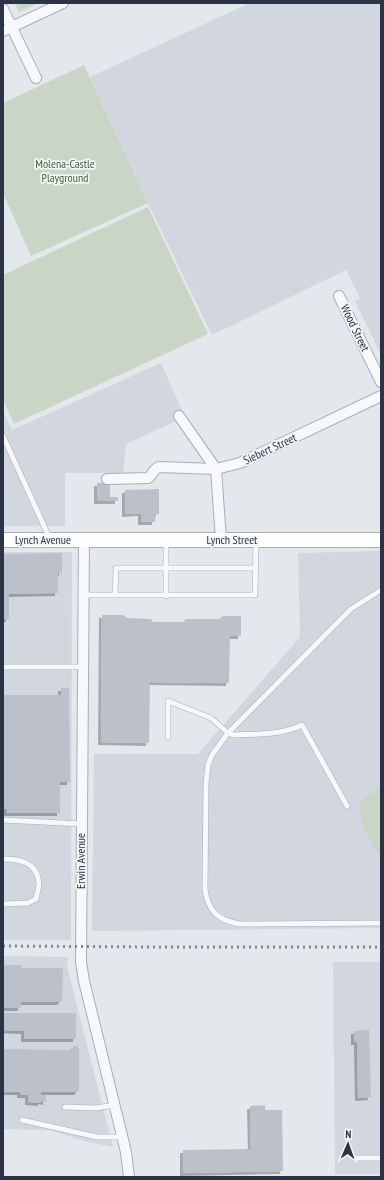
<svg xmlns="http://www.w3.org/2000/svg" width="384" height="1180" font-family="'PT Sans Narrow',sans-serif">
	<defs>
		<filter id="shadow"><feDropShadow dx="-3" dy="3" stdDeviation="0" flood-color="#0004"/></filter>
	</defs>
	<rect width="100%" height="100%" fill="#e4e7ec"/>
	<g fill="#d2d6de">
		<path d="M250,3H381V355L355,301L360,298L346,270L212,335L148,203L90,77Z"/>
		<path d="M161,363L185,417L126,444L123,473H65V526H3V412L12,430Z"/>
		<path d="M381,551V928L92,931L94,754H198L300,637L298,553Z"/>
		<path d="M3,552H72L71,940H3Z"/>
		<path d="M3,956L68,957L67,966L113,1147L88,1142L49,1130L3,1129Z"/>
		<path d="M333,962H381V1174H335Z"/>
	</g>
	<g fill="#c9d6c5">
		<path d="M15,3H38L19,12Z"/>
		<path d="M84,65L148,203L31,256L3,193V103Z"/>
		<path d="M148,207L208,334L14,424L3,400V275Z"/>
		<path d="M381,788V856C375,850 372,842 368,835C357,810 353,801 381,788Z"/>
	</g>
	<g fill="#bbc0ca" filter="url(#shadow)">
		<path d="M97,483H110V497H118V501H97Z"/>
		<path d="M159,489V514H155V522H141V513L125,514V490Z"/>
		<path d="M62,553V573H58V593L9,594V619H3V554Z"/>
		<path d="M102,615H123L127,618L151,619L153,622H183L186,619H219L223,616H241V636H230L229,683L150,682L149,743L101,742Z"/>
		<path d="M61,688H69L70,782H60V813H7V809H3V695H61Z"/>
		<path d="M3,965H22V968H60L63,969L62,1000L60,1002H21V1008H4L3,1006Z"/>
		<path d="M3,1013H76V1039H24V1031L3,1030Z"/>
		<path d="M369,1030L371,1097L358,1098L357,1042H354V1031Z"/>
		<path d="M74,1046H77L79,1049V1090L77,1092H41V1095H46V1102L41,1101V1103L28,1102V1095H20V1092H3V1049L72,1050V1048Z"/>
		<path d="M265,1105V1110H282L283,1171L183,1173V1150L251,1149L250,1106Z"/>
	</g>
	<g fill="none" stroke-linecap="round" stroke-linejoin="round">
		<defs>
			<g id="lane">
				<path d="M3,436L50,539"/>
				<path d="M83,595H255L256,541"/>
				<path d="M115,595L116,568H255"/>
				<path d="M166,596V541"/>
				<path d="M3,667H83"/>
				<path d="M168,737V701L211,718L228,733L351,609L381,590"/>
				<path d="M347,806L302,725C283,735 254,734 233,735L228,733L212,755L208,765L206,784L205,889C208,911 217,920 240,924L381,923"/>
				<path d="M3,820L82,824"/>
				<path d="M3,859C20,859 37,862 39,883C39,888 37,894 36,899L28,903L3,904"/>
				<path d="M65,1107L96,1108L114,1105"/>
				<path d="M22,1120L97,1137H122"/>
				<path d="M355,1158H381"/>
			</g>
			<g id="street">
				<path d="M3,9L36,78"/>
				<path d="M3,31L63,3"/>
				<path d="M339,296L381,382"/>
				<path d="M179,416L216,469L221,540"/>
				<path d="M107,479L148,478C153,475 153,469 159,467L216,469L240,463L381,396"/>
				<path d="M84,540L81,962L84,981L126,1152L129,1177"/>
			</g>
			<path id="secondary" d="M3,540H381"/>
		</defs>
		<use href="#lane" stroke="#a9aeb7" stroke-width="6"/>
		<use href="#street" stroke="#a9aeb7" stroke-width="12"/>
		<use href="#secondary" stroke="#a9aeb7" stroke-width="16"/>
		<use href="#lane" stroke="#f7f8fa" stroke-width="5"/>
		<use href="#street" stroke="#f7f8fa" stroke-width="10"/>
		<use href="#secondary" stroke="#fff" stroke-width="14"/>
		<path stroke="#7d8696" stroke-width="3" stroke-dasharray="2 4" stroke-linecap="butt" d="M3,946L156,947H381"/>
	</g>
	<g text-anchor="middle" stroke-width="3.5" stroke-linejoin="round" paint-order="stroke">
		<g font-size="12" fill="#3f6138" stroke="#f4f6f9">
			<text x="65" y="168">Molena-Castle<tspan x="65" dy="14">Playground</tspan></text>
		</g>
		<g font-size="12" fill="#2b3445" stroke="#f4f6f9">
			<text transform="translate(355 328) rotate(64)" y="4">Wood Street</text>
			<text transform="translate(270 449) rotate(-25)" y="4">Siebert Street</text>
			<text x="43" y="544">Lynch Avenue</text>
			<text x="232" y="544">Lynch Street</text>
			<text transform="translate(81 861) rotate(-90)" y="4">Erwin Avenue</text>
		</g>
	</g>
	<rect width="384" height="1180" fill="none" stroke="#2b3445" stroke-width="8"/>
	<g transform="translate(348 1144) rotate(2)" stroke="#f4f6f9" stroke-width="3" paint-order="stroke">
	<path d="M0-3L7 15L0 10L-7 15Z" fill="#2b3445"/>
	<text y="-6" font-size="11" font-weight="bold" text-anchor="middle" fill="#2b3445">N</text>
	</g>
</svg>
